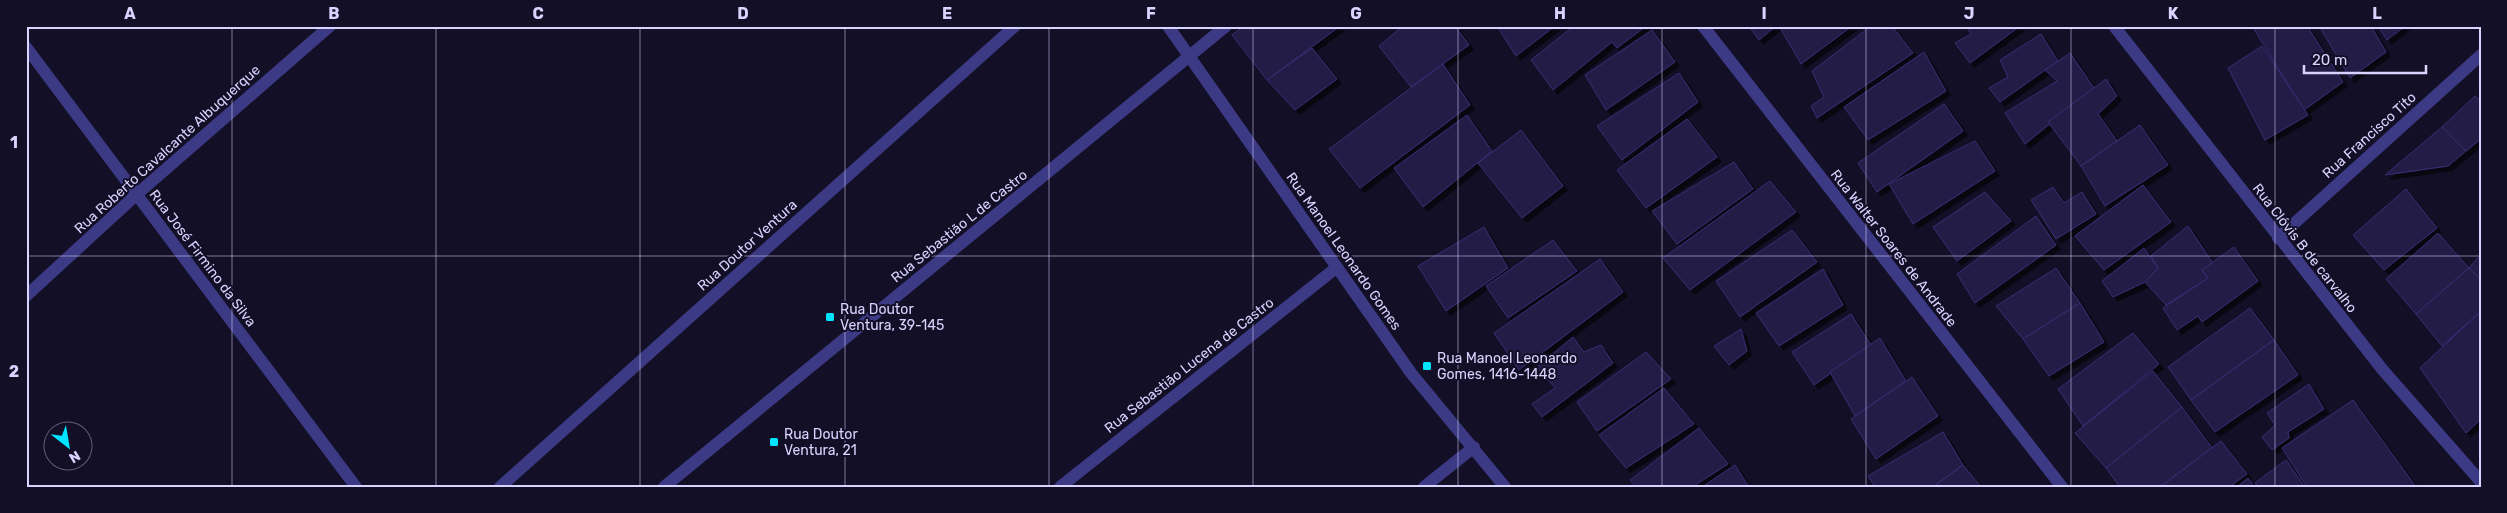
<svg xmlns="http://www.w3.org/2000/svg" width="2507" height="513" font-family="Rubik,sans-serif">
	<defs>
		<filter id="shadow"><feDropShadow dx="4.5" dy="4.5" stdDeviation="0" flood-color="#0009"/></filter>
	</defs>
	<rect width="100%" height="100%" fill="#130f26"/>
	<g fill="#241b47" stroke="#3b2d73" filter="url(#shadow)">
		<path d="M1244,26H1340L1267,80L1232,35Z"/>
		<path d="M1403,26H1455L1469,45L1411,87L1379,46Z"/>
		<path d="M1497,26H1555L1516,56Z"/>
		<path d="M1574,26H1646L1617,48L1612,42L1553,90L1531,60Z"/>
		<path d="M1749,26H1776L1759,40Z"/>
		<path d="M1779,26H1852L1801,64Z"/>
		<path d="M1871,26H1892L1913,53L1817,118L1811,106L1824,97L1812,71Z"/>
		<path d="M1966,26H2020L1970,63L1955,43L1971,34Z"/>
		<path d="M2252,26H2307L2343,82L2304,110Z"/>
		<path d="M2319,26H2371L2386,52L2350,78Z"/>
		<path d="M2378,26H2405L2387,40Z"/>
		<path d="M1652,30L1675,62L1606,110L1585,75Z"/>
		<path d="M2041,34L2058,61L2000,102L1989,88L2008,77L2000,60Z"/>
		<path d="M2262,46L2308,115L2265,140L2228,68Z"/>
		<path d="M1312,48L1337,79L1295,110L1267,80Z"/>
		<path d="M1924,52L1946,91L1868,140L1844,107Z"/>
		<path d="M2070,53L2094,88L2025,144L2005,113L2057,81L2045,70Z"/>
		<path d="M1443,64L1470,105L1360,188L1329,149Z"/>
		<path d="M1679,73L1698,102L1622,160L1597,126Z"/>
		<path d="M2106,79L2117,96L2098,114L2117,141L2081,166L2048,122Z"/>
		<path d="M2475,96L2481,101V139L2466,151L2442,127Z"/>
		<path d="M1944,104L1963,131L1877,192L1858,163Z"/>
		<path d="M1467,115L1492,151L1423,207L1394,168Z"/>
		<path d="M1687,119L1717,157L1646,208L1617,170Z"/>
		<path d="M2140,125L2168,165L2105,206L2081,166Z"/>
		<path d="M2442,127L2466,151L2448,166L2385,175Z"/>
		<path d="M1521,130L1563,186L1522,218L1478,163Z"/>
		<path d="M1975,141L1995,171L1913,224L1889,184Z"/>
		<path d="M1734,162L1753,189L1677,244L1652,211Z"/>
		<path d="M1770,181L1796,212L1690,290L1663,258Z"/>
		<path d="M2143,185L2171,222L2104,270L2075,236Z"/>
		<path d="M2053,187L2064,203L2082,192L2096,214L2056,239L2031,200Z"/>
		<path d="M2406,189L2437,228L2384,270L2353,235Z"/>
		<path d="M1985,192L2011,221L1957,261L1933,227Z"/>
		<path d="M2036,216L2056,245L1975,303L1957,274Z"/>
		<path d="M2188,226L2213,263L2202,270L2208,278L2166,305L2145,282L2158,268L2151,256Z"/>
		<path d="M1484,227L1508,268L1446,311L1418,266Z"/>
		<path d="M1792,230L1817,262L1740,317L1716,281Z"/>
		<path d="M2438,233L2469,268L2416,314L2386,279Z"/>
		<path d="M1553,240L1577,271L1508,318L1486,286Z"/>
		<path d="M2234,247L2258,281L2202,322L2198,316L2177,330L2163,308L2208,278L2202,270Z"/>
		<path d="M2144,248L2158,268L2145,282L2113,297L2102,281Z"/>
		<path d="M2481,254V280L2469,268Z"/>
		<path d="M1600,259L1623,292L1519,370L1494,333Z"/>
		<path d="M2056,268L2080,303L2023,339L1996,306Z"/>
		<path d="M2469,268L2481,280V311L2442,346L2416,314Z"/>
		<path d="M1823,269L1843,305L1779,346L1756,313Z"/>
		<path d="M2080,303L2104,342L2049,376L2023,339Z"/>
		<path d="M2250,308L2274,340L2191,400L2168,367Z"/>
		<path d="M2481,311V419L2466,433L2420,368Z"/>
		<path d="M1851,314L1871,345L1814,385L1792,352Z"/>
		<path d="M1741,329L1747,351L1729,365L1714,346Z"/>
		<path d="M2133,333L2159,364L2083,426L2058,389Z"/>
		<path d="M1573,337L1584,352L1601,345L1613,363L1542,417L1532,404L1555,388L1537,367Z"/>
		<path d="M1880,338L1906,381L1855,416L1830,372Z"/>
		<path d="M2274,340L2298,375L2215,432L2191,400Z"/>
		<path d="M1646,352L1671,379L1597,431L1577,402Z"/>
		<path d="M2153,371L2182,407L2106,468L2075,433Z"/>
		<path d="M1912,377L1938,416L1876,459L1851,419Z"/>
		<path d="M2309,384L2324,409L2288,432L2289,438L2272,450L2262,437L2275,425L2267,413Z"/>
		<path d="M1664,388L1694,424L1626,468L1599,435Z"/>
		<path d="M2353,400L2416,487H2307L2282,448Z"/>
		<path d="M2182,407L2212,448L2160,487H2120L2106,468Z"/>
		<path d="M1699,428L1728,464L1692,487H1636L1630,480Z"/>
		<path d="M1943,432L1963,465L1933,487H1875L1868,476Z"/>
		<path d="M2221,441L2247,474L2229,487H2160Z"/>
		<path d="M2286,460L2305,487H2258L2255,483Z"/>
		<path d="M1735,465L1749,487H1702Z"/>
		<path d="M1963,465L1981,487H1933Z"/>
		<path d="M2248,478L2254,487H2237Z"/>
	</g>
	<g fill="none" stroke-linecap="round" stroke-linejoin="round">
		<g stroke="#3d3a85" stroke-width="12">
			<path d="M1168,26L1411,373L1505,487"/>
			<path d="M1703,26L2062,487"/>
			<path d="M2114,26L2382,369L2481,482"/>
			<path d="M2278,238L2481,55"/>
			<path d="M26,296L136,195L330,26"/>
			<path d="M500,487L1015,26"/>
			<path d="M664,487L1226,26"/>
			<path d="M1060,487L1336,268"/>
			<path d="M1424,487L1474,447"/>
		</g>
		<path stroke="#3d3a85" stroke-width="12" d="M26,47L356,487"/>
	</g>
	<path fill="none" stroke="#d9d4ff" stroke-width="1" stroke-opacity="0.55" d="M232,26V487M436,26V487M640,26V487M845,26V487M1049,26V487M1253,26V487M1458,26V487M1662,26V487M1866,26V487M2071,26V487M2275,26V487M26,256H2481"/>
	<g fill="#00e5ff" stroke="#130f26" stroke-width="2">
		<rect x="825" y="312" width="10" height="10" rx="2.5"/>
		<rect x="1422" y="361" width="10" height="10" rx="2.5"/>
		<rect x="769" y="437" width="10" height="10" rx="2.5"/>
	</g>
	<g text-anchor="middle" stroke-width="4" stroke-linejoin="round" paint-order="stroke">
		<g font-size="14" fill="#d9d4ff" stroke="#130f26">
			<text transform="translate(2369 135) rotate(-42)" y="5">Rua Francisco Tito</text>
			<text transform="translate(167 149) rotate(-42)" y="5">Rua Roberto Cavalcante Albuquerque</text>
			<text transform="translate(959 226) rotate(-39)" y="5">Rua Sebastião L de Castro</text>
			<text transform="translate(747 245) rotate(-42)" y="5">Rua Doutor Ventura</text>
			<text transform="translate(1894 248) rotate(52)" y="5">Rua Walter Soares de Andrade</text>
			<text transform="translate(2305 248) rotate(52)" y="5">Rua Clóvis B de carvalho</text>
			<text transform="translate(1344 251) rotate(55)" y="5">Rua Manoel Leonardo Gomes</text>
			<text transform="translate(203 258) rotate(53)" y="5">Rua José Firmino da Silva</text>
			<text transform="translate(1189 365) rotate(-38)" y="5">Rua Sebastião Lucena de Castro</text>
		</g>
		<g font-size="14" fill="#d9d4ff" stroke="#130f26" text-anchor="start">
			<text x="840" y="314">Rua Doutor<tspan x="840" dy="16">Ventura, 39-145</tspan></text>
			<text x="1437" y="363">Rua Manoel Leonardo<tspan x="1437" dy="16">Gomes, 1416-1448</tspan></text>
			<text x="784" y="439">Rua Doutor<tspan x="784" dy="16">Ventura, 21</tspan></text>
		</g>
	</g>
	<rect width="2507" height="513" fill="none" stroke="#130f26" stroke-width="55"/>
	<g transform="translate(68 446) rotate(149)"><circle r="24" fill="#130f26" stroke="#625e7d"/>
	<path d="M0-4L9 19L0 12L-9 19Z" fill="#00e5ff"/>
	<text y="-8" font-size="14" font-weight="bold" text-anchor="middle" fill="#d9d4ff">N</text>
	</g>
	<path d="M2304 65v8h122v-8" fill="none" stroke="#d9d4ff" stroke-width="2.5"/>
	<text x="2312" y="65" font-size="15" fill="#d9d4ff" stroke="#130f26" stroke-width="4" paint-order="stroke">20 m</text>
	<rect x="28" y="28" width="2452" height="458" fill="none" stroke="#d9d4ff" stroke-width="2"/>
	<g font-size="16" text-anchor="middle" font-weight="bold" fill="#d9d4ff">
		<text x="130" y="19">A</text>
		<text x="334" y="19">B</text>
		<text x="538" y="19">C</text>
		<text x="743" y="19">D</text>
		<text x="947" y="19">E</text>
		<text x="1151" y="19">F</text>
		<text x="1356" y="19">G</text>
		<text x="1560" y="19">H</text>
		<text x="1764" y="19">I</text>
		<text x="1969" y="19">J</text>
		<text x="2173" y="19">K</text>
		<text x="2377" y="19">L</text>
		<text x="14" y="148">1</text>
		<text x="14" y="377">2</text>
	</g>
</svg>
